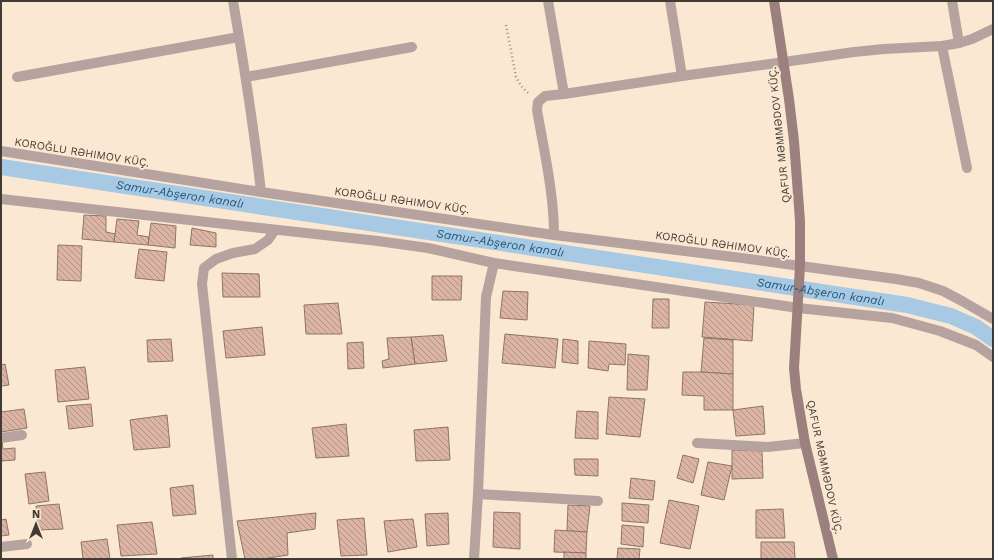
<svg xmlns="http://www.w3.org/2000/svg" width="994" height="560" font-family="'Work Sans',sans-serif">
	<defs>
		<pattern id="building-back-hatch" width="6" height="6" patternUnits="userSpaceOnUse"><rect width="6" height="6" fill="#dcb4a3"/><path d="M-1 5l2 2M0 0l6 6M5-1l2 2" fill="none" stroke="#b49485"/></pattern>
	</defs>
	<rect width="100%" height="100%" fill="#fae8d2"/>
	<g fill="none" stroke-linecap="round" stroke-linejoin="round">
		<path stroke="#a8c9e4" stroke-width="16" id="s1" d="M1,167L907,305L951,316L976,327L993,339"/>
	</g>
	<g fill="url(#building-back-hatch)" stroke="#8d746a">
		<path d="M84,215L106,216V232L115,234L114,242L82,239Z"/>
		<path d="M117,219L139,221L137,235L149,237L148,245L114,242Z"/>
		<path d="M151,223L176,226L175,248L148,245Z"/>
		<path d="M192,228L216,233V247L190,245Z"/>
		<path d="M58,245L82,246L81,281L57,280Z"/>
		<path d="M139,249L167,252L164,281L135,278Z"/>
		<path d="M222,273L259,274L260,297H223Z"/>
		<path d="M432,276H462L461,300H432Z"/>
		<path d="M503,291L528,292L527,320L500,318Z"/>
		<path d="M653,299H669V328H652Z"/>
		<path d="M705,302L754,305L752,341L702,337Z"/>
		<path d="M338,303L342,334H306L304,305Z"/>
		<path d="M262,327L265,355L226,358L223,331Z"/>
		<path d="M505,334L558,339L555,368L502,363Z"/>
		<path d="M443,335L447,361L415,364L411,337Z"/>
		<path d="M411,337L415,364L383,368L382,361L389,359L387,338Z"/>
		<path d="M704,338L733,340V374L701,372Z"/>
		<path d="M171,339L173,361L148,362L147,340Z"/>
		<path d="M563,339L578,341V364L562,362Z"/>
		<path d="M589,341L626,344L625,365L609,364L608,371L588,368Z"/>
		<path d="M363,342L364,368L348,369L347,343Z"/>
		<path d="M628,354L649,356L647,390H627Z"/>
		<path d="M5,364L9,385L1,386V365Z"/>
		<path d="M85,367L89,399L58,402L55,370Z"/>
		<path d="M683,372H701L733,374V410H704V396L682,395Z"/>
		<path d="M609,397L645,399L640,437L606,434Z"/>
		<path d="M91,404L93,426L69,429L66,406Z"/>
		<path d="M763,406L765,434L736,436L733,410Z"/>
		<path d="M24,409L27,428L1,432V412Z"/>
		<path d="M577,411L598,412V439L575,438Z"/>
		<path d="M167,415L170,447L134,450L130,420Z"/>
		<path d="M346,424L349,456L316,458L312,428Z"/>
		<path d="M448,427L450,460L416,461L414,430Z"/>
		<path d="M1,441H2L3,449L15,448V460L1,461Z"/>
		<path d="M732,450L762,451L763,478L732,479Z"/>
		<path d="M683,455L699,459L693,483L677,478Z"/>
		<path d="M574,459H598V476L575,475Z"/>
		<path d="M708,462L732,466L724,500L701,495Z"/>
		<path d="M45,472L49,501L29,504L25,474Z"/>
		<path d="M631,478L655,481L653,500L629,498Z"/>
		<path d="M193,485L196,514L173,516L170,488Z"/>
		<path d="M669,500L699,506L690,549L660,543Z"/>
		<path d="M622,503L649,505L648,523L622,521Z"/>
		<path d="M59,504L63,529L38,530L36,506Z"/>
		<path d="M568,505L590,506L587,532L567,531Z"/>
		<path d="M783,509L785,538H756V510Z"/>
		<path d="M494,512L520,513V549L493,547Z"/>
		<path d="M316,513L315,529L287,533L288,555L262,559H245L237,521Z"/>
		<path d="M448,513L449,544L427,546L425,514Z"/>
		<path d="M364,518L367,555L341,556L337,520Z"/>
		<path d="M6,519L9,535L1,536V520Z"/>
		<path d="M413,519L417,547L388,552L384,521Z"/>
		<path d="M152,522L157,554L121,556L117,525Z"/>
		<path d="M622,525L644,527L643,547L621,544Z"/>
		<path d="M555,530L587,532L586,553L554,552Z"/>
		<path d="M107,539L110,559H83L81,542Z"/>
		<path d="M761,542H794L795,559H761Z"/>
		<path d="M618,548L640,549L639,559H617Z"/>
		<path d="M564,552L586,553V559H564Z"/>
		<path d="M213,555V559H181V558Z"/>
	</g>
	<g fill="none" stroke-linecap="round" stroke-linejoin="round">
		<path stroke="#9d9182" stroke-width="2.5" stroke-dasharray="1 3" stroke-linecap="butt" d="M506,25L516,77L521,86L530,95"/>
		<g stroke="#b6a3a0" stroke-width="10">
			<path d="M233,1C244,65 254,128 261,192"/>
			<path d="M548,1L564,94"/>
			<path d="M670,1L682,76"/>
			<path d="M952,1L959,43"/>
			<path d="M942,46L967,168"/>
			<path d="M17,77L239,37"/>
			<path d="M246,77L412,47"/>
			<path d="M1,151L261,192L554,235L742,258L800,266L896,279L919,283L943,291L962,301L993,319"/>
			<path d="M1,199L378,241L428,248L494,263L798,308L892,318L940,331L976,345L993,357"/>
			<path d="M554,235C554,193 544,151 537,110L538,102L545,96L564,94L682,76L784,62L854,52L884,49L942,46L959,43L972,39L993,29"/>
			<path d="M1,438L22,435"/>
			<path d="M697,443L768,447L805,443"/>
			<path d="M478,494L598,501"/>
			<path d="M1,547L27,544"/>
			<path d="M232,559L202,284L204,268L216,259L233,253L255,249L268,240L275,230"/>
			<path d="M474,559L478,494L486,297L494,263"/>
		</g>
		<path stroke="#9c807d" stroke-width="10" d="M774,1L789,99L794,141L800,221V266L794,368L796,389L805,443L833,559"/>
	</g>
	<g text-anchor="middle" stroke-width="4" stroke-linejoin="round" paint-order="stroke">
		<g font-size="11" fill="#423b33" stroke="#fae8d2">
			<text transform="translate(779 135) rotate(-96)" y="4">QAFUR MƏMMƏDOV KÜÇ.</text>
			<text transform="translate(82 152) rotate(9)" y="4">KOROĞLU RƏHIMOV KÜÇ.</text>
			<text transform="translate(402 200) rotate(8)" y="4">KOROĞLU RƏHIMOV KÜÇ.</text>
			<text transform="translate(723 244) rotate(8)" y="4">KOROĞLU RƏHIMOV KÜÇ.</text>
			<text transform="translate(825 467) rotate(78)" y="4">QAFUR MƏMMƏDOV KÜÇ.</text>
		</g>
		<g font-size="12" font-style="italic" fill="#22577b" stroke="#fae8d2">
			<text dy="4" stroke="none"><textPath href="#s1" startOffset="181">Samur-Abşeron kanalı</textPath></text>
			<text dy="4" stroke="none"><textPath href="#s1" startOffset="505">Samur-Abşeron kanalı</textPath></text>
			<text dy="4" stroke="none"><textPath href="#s1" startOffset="829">Samur-Abşeron kanalı</textPath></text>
		</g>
	</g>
	<rect width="994" height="560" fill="none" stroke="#423b33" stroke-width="4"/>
	<g transform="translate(36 524)" stroke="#fae8d2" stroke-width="3" paint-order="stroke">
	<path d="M0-3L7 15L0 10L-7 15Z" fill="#423b33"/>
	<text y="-6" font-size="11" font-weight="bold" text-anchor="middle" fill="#423b33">N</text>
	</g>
</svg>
